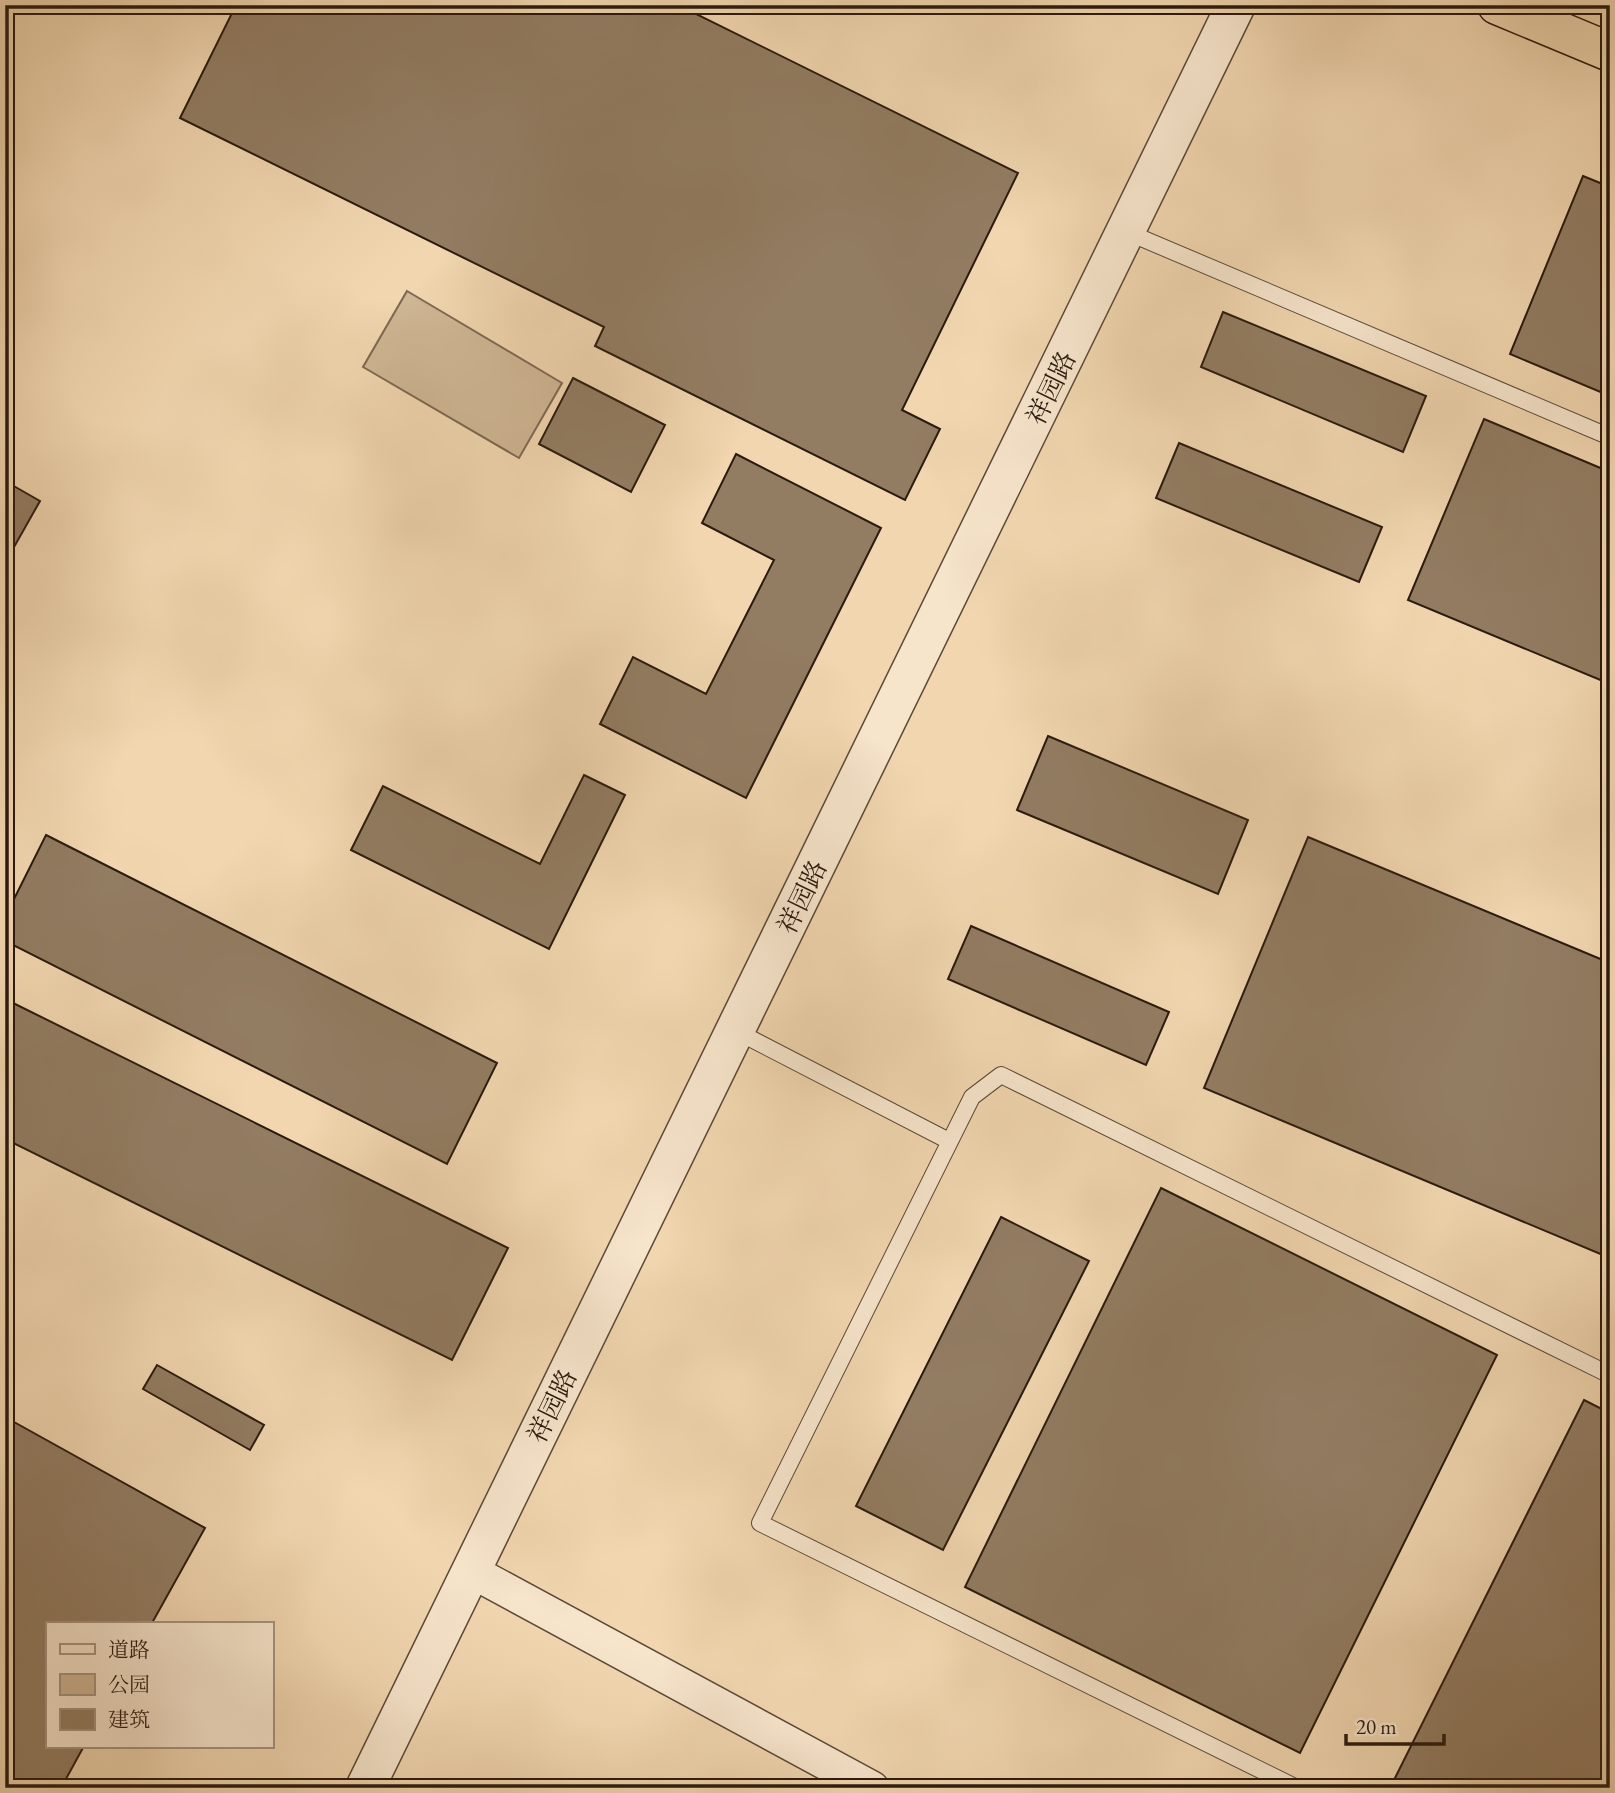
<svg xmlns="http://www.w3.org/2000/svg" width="1615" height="1793" font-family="'EB Garamond','Noto Serif SC',serif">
	<rect width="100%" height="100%" fill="#f1d6af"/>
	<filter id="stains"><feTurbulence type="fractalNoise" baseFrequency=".00286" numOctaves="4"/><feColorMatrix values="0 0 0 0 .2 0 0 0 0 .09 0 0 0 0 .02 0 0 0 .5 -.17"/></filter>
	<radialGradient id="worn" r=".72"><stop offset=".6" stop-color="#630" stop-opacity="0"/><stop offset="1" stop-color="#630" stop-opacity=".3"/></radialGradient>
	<path fill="#cfb694" stroke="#7d6852" stroke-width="2" d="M407,291L562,383L519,458L363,367Z"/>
	<g fill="#927c62" stroke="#2b1a0f" stroke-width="2">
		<path d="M236,5H678L1018,173L902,410L940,429L905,500L595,346L604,327L180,118Z"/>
		<path d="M1583,176L1610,187V396L1510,354Z"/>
		<path d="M1223,312L1426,396L1403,452L1201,367Z"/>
		<path d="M573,378L665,425L631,492L539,444Z"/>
		<path d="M1484,419L1610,472V684L1408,600Z"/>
		<path d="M1179,443L1382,527L1359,582L1156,498Z"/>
		<path d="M736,454L881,528L746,798L600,724L633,657L706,694L774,560L702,523Z"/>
		<path d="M5,481L40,501L5,563Z"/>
		<path d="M1048,736L1248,820L1218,894L1017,810Z"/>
		<path d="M584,775L625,795L549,949L351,850L383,786L540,864Z"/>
		<path d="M46,835L497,1063L447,1164L5,941V917Z"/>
		<path d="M1308,837L1610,963V1258L1204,1088Z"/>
		<path d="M971,926L1169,1012L1146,1065L948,979Z"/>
		<path d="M5,999L508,1248L452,1360L5,1139Z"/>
		<path d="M1161,1188L1497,1355L1300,1753L965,1587Z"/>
		<path d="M1001,1217L1089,1261L943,1550L856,1506Z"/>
		<path d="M157,1365L264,1425L250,1450L143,1389Z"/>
		<path d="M1584,1400L1610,1413V1763L1597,1788H1390Z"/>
		<path d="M5,1417L205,1528L152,1623H47V1746H84L61,1788H5Z"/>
	</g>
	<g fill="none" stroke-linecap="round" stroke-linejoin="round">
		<defs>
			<g id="service">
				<path d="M1127,232L1610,437"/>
				<path d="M736,1031L949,1141"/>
				<path d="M1297,1788L760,1523L972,1097L1001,1075L1610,1375"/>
			</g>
			<path id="minor" d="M471,1571L872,1788"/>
			<path id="tertiary" d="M365,1788L1236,5"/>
			<path id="trunk" d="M1497,5L1610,52"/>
		</defs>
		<use href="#service" stroke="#5c4937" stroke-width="18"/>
		<use href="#minor" stroke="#5c4937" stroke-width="36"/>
		<use href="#tertiary" stroke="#5c4937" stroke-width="41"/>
		<use href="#trunk" stroke="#2b1a0f" stroke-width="41"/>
		<use href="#service" stroke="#f6e4cb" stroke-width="16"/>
		<use href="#minor" stroke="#f6e4cb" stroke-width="33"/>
		<use href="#tertiary" stroke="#f6e4cb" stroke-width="38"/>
		<use href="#trunk" stroke="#f1d6af" stroke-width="38"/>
	</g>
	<g text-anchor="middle" stroke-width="5" stroke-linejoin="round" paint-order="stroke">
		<g font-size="26" fill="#2b1a0f" stroke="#f6e4cb">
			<text transform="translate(1051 388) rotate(-64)" y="9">祥园路</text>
			<text transform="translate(802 897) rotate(-64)" y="9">祥园路</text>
			<text transform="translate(552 1406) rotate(-64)" y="9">祥园路</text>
		</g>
	</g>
	<rect width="1615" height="1793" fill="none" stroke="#f1d6af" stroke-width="28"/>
	<rect x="7" y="7" width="1601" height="1779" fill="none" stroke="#2b1a0f" stroke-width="3.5"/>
	<rect x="14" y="14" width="1587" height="1765" fill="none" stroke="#2b1a0f" stroke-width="2"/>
	<rect x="46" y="1622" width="228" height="126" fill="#f6e4cb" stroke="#a59380" stroke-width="2"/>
	<rect x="60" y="1644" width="35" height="10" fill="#f6e4cb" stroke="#a59380" stroke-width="2"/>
	<text x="108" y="1657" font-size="21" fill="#2b1a0f">道路</text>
	<rect x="60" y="1674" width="35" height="21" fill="#cfb694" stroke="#a59380" stroke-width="2"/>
	<text x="108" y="1692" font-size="21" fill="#2b1a0f">公园</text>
	<rect x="60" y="1709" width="35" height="21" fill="#927c62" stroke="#a59380" stroke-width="2"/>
	<text x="108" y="1727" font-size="21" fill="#2b1a0f">建筑</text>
	<path d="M1346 1734v10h98v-10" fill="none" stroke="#2b1a0f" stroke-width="3.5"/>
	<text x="1356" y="1734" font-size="21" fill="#2b1a0f" stroke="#f6e4cb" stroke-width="5" paint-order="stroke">20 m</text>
	<rect width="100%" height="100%" filter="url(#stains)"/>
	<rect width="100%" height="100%" fill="url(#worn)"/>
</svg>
